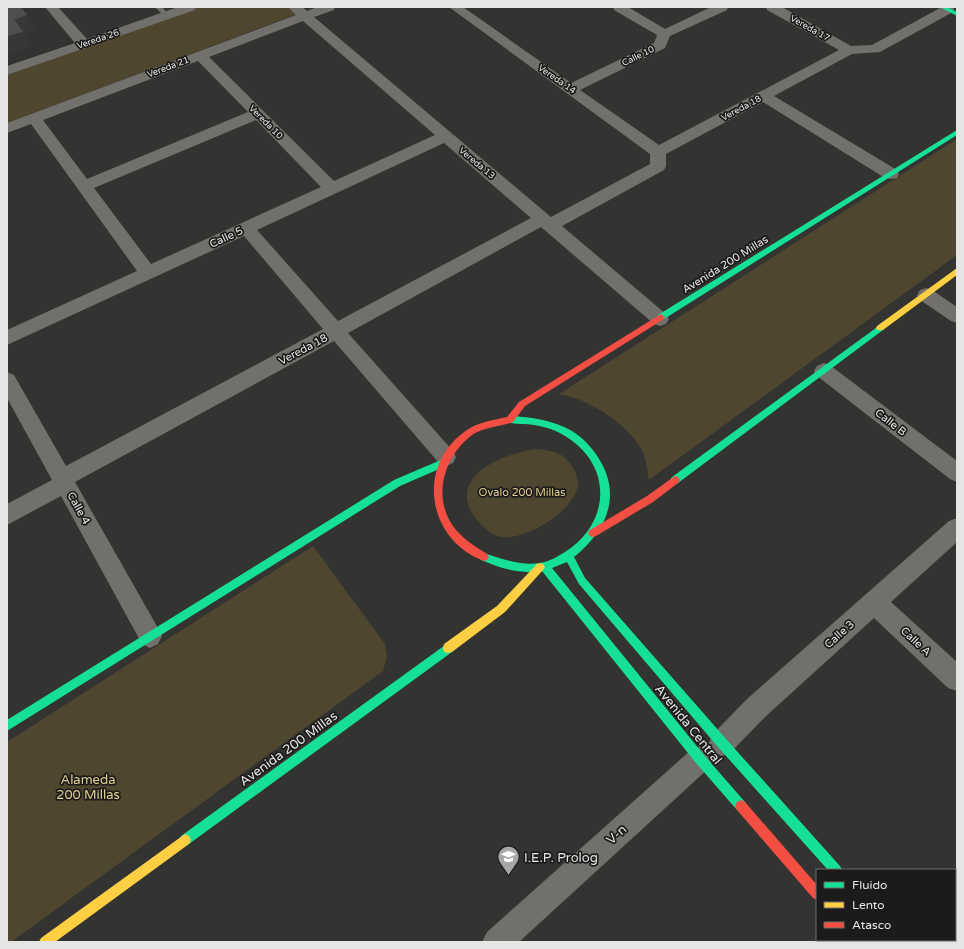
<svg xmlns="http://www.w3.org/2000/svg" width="964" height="949" font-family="'Varela Round',sans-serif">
	<rect width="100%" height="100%" fill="#333332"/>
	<g fill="#4e462f">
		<path d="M199,7H289L297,14L7,123V75Z"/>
		<path d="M957,139V255L649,480C647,468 646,457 640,447C626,423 587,398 559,394Z"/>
		<path d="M535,449C551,450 565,452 573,468C576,472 578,480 578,485C574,511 527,540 502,537C492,536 483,527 477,520C443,478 502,454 535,449Z"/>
		<path d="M313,546L385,644L387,657L383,671L11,942H7V742Z"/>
	</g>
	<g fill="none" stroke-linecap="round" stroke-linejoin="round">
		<path fill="#71706c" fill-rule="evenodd" d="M155,7H162L169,15L164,16Z"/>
		<g fill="#71706c" fill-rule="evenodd">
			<path d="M45,7H58L87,39L178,7H196L195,10L7,75V66L75,43Z"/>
			<path d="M288,7H302L307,11L317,7H335L334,10L314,17L551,217L650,164V154L449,7H463L571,83L654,43L657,35L614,10L613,7H628L665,29L711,7H728L727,10L670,36L665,48L580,90L659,145L839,50L767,10L766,7H782L851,46L872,45L942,7H953L954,9L953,12L880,52L852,54L774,96L897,170L899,174L897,178L891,179L885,178L763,102L666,154V166L664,170L562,226L666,314L669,319L666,324L660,326L654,324L541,227L348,333L453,451L456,457L453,463L446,466L439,463L334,341L75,482L158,628L162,636L158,644L150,648L142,644L61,496L7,525V504L52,480L7,398V372L14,375L66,466L323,329L244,236L7,345V330L137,271L31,124L7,133V123L296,15ZM303,21L435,135L334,181L209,57ZM198,61L248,112L87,179L43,120ZM256,120L321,187L151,264L94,188ZM444,143L531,218L338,321L257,230Z"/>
			<path d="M926,288L932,290L957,307V323L951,321L920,300L917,295L920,290Z"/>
			<path d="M824,363L831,366L957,461V482L950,479L817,376L814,371L817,366Z"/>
			<path d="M957,518V542L891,602L957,662V691L948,688L874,618L765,717L731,752L722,756L713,752L709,743L713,734L747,699L949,521Z"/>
			<path d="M700,746L709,750L713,759L709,768L519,942H482L487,932L691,750Z"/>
		</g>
		<g fill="#16e098" fill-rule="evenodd">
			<path d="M940,7H947L957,12V16Z"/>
			<path d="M957,130V135L664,319H658L657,317L658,315Z"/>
			<path d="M880,325L884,328L883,330L678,483L675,484L672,483L670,480L672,477Z"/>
			<path d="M510,416C531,417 553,420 572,431C585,439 595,451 602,464C621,500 604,533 574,557L585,578L726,739L840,866L842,870H828L718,747L579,584L567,562L552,568L704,755L745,802L747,806L745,810L741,812L737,810L696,763L542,571C521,575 500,568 481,560L479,557L481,554L484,553C502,559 521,566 540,563C550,561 557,557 565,552C611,523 613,465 565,436C553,428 539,425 525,424C519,424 513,424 507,422L506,420L507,418Z"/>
			<path d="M443,459L446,460L447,463L446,466L400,486L7,731V720L394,480Z"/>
			<path d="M448,643L452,644L453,648L452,652L189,844L185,846L181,844L179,840L181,836Z"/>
			<path d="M851,940H863L864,942H852Z"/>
			<path d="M893,940H905L906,942H894Z"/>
		</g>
		<g fill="#ffcf43" fill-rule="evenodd">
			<path d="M957,268V275L883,330H877L876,328L877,326Z"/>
			<path d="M540,563L543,564L545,567L543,570L505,612L452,652L448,653L444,652L443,648L444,644L497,606L537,564Z"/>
			<path d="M185,834L189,836L191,840L189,844L55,942H39L41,938Z"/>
		</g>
		<g fill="#f24e42" fill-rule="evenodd">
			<path d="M661,314L665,317L664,319L525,406L513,422C500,427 484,427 472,435C443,457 431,500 456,530C465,540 476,547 487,554L489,557L487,560L484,561C427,540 415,465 467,430C478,422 494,420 507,417L519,402Z"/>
			<path d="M675,476L678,477L680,480L678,483L653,502L596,536L593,537L590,536L588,533L590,530L647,496Z"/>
			<path d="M741,800L745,802L817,885V900L813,898L737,810L735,806L737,802Z"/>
		</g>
	</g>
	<path fill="#363737" d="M28,15L35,30L25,34L31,46L7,54V37L15,20Z"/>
	<path fill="#4d4e4e" stroke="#363737" d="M7,7H21L28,15L15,20L24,32L7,37Z"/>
	<defs>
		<symbol id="school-pin" viewBox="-11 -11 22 30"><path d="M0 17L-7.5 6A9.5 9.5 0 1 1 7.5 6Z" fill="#a7a7a6" stroke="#1c1b1a"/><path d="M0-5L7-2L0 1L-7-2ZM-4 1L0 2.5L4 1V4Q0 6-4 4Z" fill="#fff"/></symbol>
	</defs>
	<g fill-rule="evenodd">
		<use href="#school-pin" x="496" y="844" width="25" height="34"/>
	</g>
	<g text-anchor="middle" stroke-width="3.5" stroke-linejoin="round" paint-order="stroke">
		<g font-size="9" fill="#e6e5e4" stroke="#1c1b1a">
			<text transform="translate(810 28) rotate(29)" y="3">Vereda 17</text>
			<text transform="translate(98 39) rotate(-19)" y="3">Vereda 26</text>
			<text transform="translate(638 56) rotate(-26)" y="3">Calle 10</text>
			<text transform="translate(168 67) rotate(-21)" y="3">Vereda 21</text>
			<text transform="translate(557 79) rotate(35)" y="3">Vereda 14</text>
			<text transform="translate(741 108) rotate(-28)" y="3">Vereda 18</text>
			<text transform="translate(266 122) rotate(45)" y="3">Vereda 10</text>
			<text transform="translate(477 163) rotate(40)" y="3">Vereda 13</text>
		</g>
		<g font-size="11" fill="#e6e5e4" stroke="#1c1b1a">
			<text transform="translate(226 237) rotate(-25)" y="4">Calle 5</text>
			<text transform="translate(725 264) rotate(-32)" y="4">Avenida 200 Millas</text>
			<text transform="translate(303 349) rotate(-28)" y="4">Vereda 18</text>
			<text transform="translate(891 422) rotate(38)" y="4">Calle B</text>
			<text transform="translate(79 508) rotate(61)" y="4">Calle 4</text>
			<text transform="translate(839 634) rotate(-42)" y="4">Calle 3</text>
			<text transform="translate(916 641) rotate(43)" y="4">Calle A</text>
		</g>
		<g font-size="11" fill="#e0cd8f" stroke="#1c1b1a">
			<text x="522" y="496">Ovalo 200 Millas</text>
		</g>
		<g font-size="13" fill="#e6e5e4" stroke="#1c1b1a">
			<text transform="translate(689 724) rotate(51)" y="5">Avenida Central</text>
			<text transform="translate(288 748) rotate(-36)" y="5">Avenida 200 Millas</text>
			<text transform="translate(616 834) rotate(-42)" y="5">V-n</text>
		</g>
		<g font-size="13" fill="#e0cd8f" stroke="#1c1b1a">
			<text x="88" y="784">Alameda<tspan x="88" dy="15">200 Millas</tspan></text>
		</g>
		<g font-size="13" fill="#e6e5e4" stroke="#1c1b1a" text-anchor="start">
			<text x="524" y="862">I.E.P. Prolog</text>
		</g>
	</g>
	<rect width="964" height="949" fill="none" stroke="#e6e5e4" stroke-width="16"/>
	<rect x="816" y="869" width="140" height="72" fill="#1c1b1a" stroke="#6d6c6b"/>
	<rect x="824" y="882" width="20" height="6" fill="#16e098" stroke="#6d6c6b"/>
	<text x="852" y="889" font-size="12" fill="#e6e5e4">Fluido</text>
	<rect x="824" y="902" width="20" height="6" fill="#ffcf43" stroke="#6d6c6b"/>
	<text x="852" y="909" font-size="12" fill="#e6e5e4">Lento</text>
	<rect x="824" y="922" width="20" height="6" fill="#f24e42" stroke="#6d6c6b"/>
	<text x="852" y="929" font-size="12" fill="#e6e5e4">Atasco</text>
</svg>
